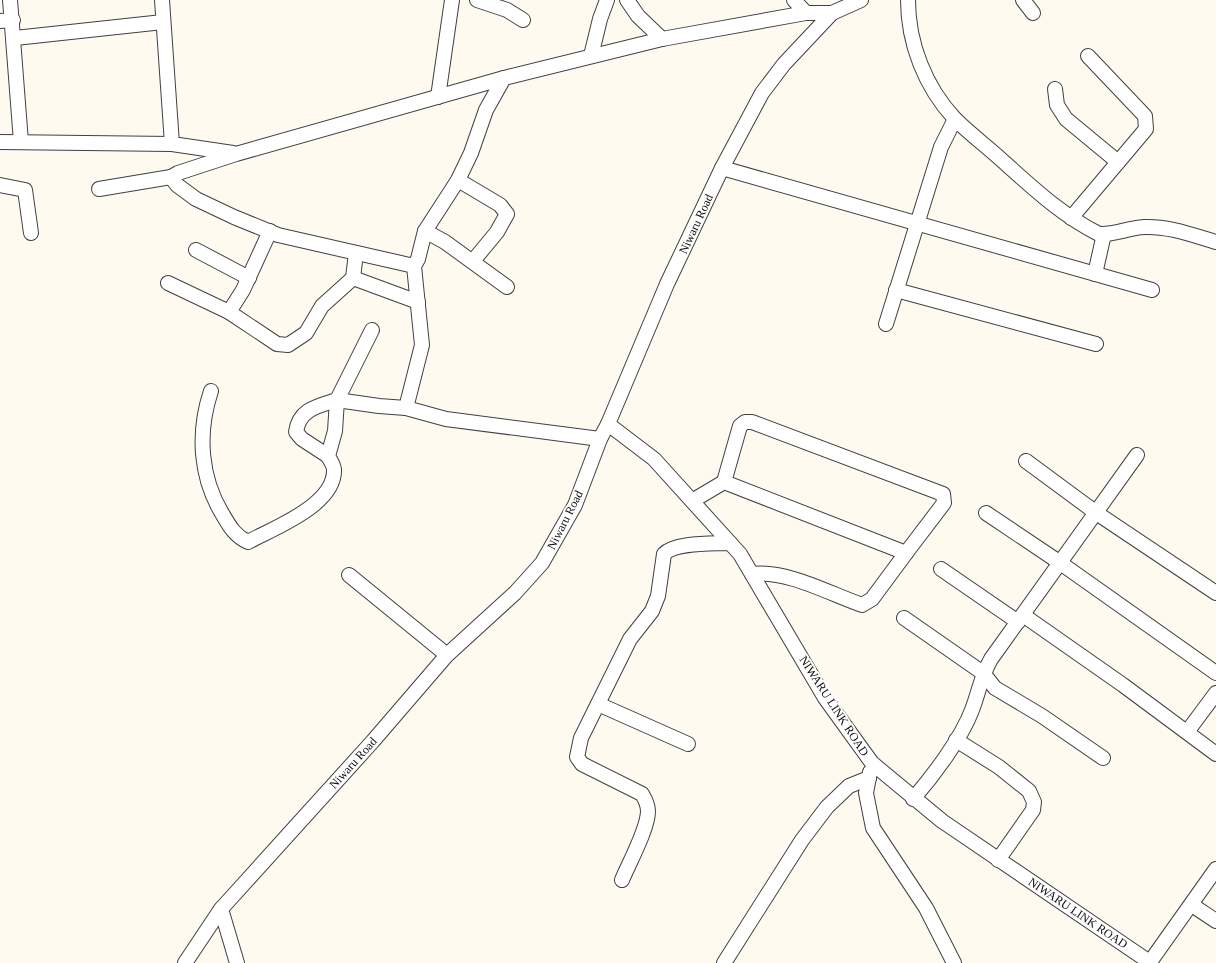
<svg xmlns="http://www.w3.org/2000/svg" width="1216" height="963" font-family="Georgia,serif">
	<rect width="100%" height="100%" fill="#fefaef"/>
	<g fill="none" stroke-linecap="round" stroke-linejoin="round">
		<defs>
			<g id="minor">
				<path d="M10,0L21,142"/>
				<path d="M162,0L172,144L233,153"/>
				<path d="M477,0L507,10L523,20"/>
				<path d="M627,0L638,16L662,39L806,13H832"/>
				<path d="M794,0L806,13"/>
				<path d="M908,0C908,43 925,87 955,119C970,134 989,148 1005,163C1034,189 1063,216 1099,234C1114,235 1128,228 1144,227C1169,226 1192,235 1216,242"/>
				<path d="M1023,0L1033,13"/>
				<path d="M0,21L13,20"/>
				<path d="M15,38L163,22"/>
				<path d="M591,56L600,19L607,0"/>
				<path d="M504,78L486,110L471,153L458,180L425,231L418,259L414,266L422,345L406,408L446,419L600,439"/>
				<path d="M1055,89L1057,105L1066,119L1118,162"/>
				<path d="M438,97L452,0"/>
				<path d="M0,142L172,144"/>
				<path d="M722,168L1152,290"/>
				<path d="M458,180L500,205L507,214L497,232L473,261"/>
				<path d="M0,185L25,190L31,233"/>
				<path d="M99,189L171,177"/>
				<path d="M1071,218L1146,129L1145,116L1088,56"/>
				<path d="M425,231L445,242L507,287"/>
				<path d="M196,250L249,278"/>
				<path d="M414,266L278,235L234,217L196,199L177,185L171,177L178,173L236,154L504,78L662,39"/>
				<path d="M1095,274L1104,234"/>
				<path d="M353,278L418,302"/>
				<path d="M168,283L229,312L277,344L288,345L306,333L322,306L353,278L356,253"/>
				<path d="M896,290L1096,344"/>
				<path d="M229,312L243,290L270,231"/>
				<path d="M886,324L941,147L955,119"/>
				<path d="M211,391C197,433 200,478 223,515C230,527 235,536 248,542C274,528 335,505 334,470C334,465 330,460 328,456L335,431L337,400L379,406L406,408"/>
				<path d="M608,424L654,459L740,554L825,698L872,763L942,821L1151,963"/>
				<path d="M328,456L302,439L296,432C299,409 318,406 337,400L372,330"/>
				<path d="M1026,461L1095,512L1216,593"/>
				<path d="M724,482L740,426L745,422H752L943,494L944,503L906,553"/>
				<path d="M692,501L724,482L906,553L872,599L862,605C828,593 787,570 752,574"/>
				<path d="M986,513L1059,562L1216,673"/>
				<path d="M941,569L1018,622"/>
				<path d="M349,575L447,655"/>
				<path d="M1023,615L1123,685L1216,754"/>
				<path d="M904,618L983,673L995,688L1042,716L1103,758"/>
				<path d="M598,704L688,744"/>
				<path d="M1187,732L1216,693"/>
				<path d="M956,740L999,767L1029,791L1034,802L1033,810L998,860"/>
				<path d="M870,772L866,793L873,828L926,908L954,963"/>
				<path d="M913,799C933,776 961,739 972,710C979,692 981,676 991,659L1137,455"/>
				<path d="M622,880C629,863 648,829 648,811C648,804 645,799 642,794L582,764L577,757L581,738L630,639L652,611L658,596L664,554C675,542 713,544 730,543"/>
				<path d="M1192,905L1216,921"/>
				<path d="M221,909L237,963"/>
				<path d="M1150,962L1216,869"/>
				<path d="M185,963L221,909L373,741L447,655L515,593L542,563L575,505L600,439L608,424L667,284L722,168L762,93L784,64L832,13L861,0"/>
				<path d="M724,963L802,840L827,807L849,786L869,778"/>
			</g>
		</defs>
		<use href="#minor" stroke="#404040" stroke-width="16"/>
		<use href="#minor" stroke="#fff" stroke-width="14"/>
	</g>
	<g text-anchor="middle" stroke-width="4" stroke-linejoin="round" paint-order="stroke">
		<g font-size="12" fill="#0d0d0d" stroke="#fff">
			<text transform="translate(696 224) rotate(-65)" y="4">Niwaru Road</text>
			<text transform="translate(565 520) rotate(-63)" y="4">Niwaru Road</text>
			<text transform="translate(834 706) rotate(57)" y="4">NIWARU LINK ROAD</text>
			<text transform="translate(353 763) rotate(-48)" y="4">Niwaru Road</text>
			<text transform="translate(1078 913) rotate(34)" y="4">NIWARU LINK ROAD</text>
		</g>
	</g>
</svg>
